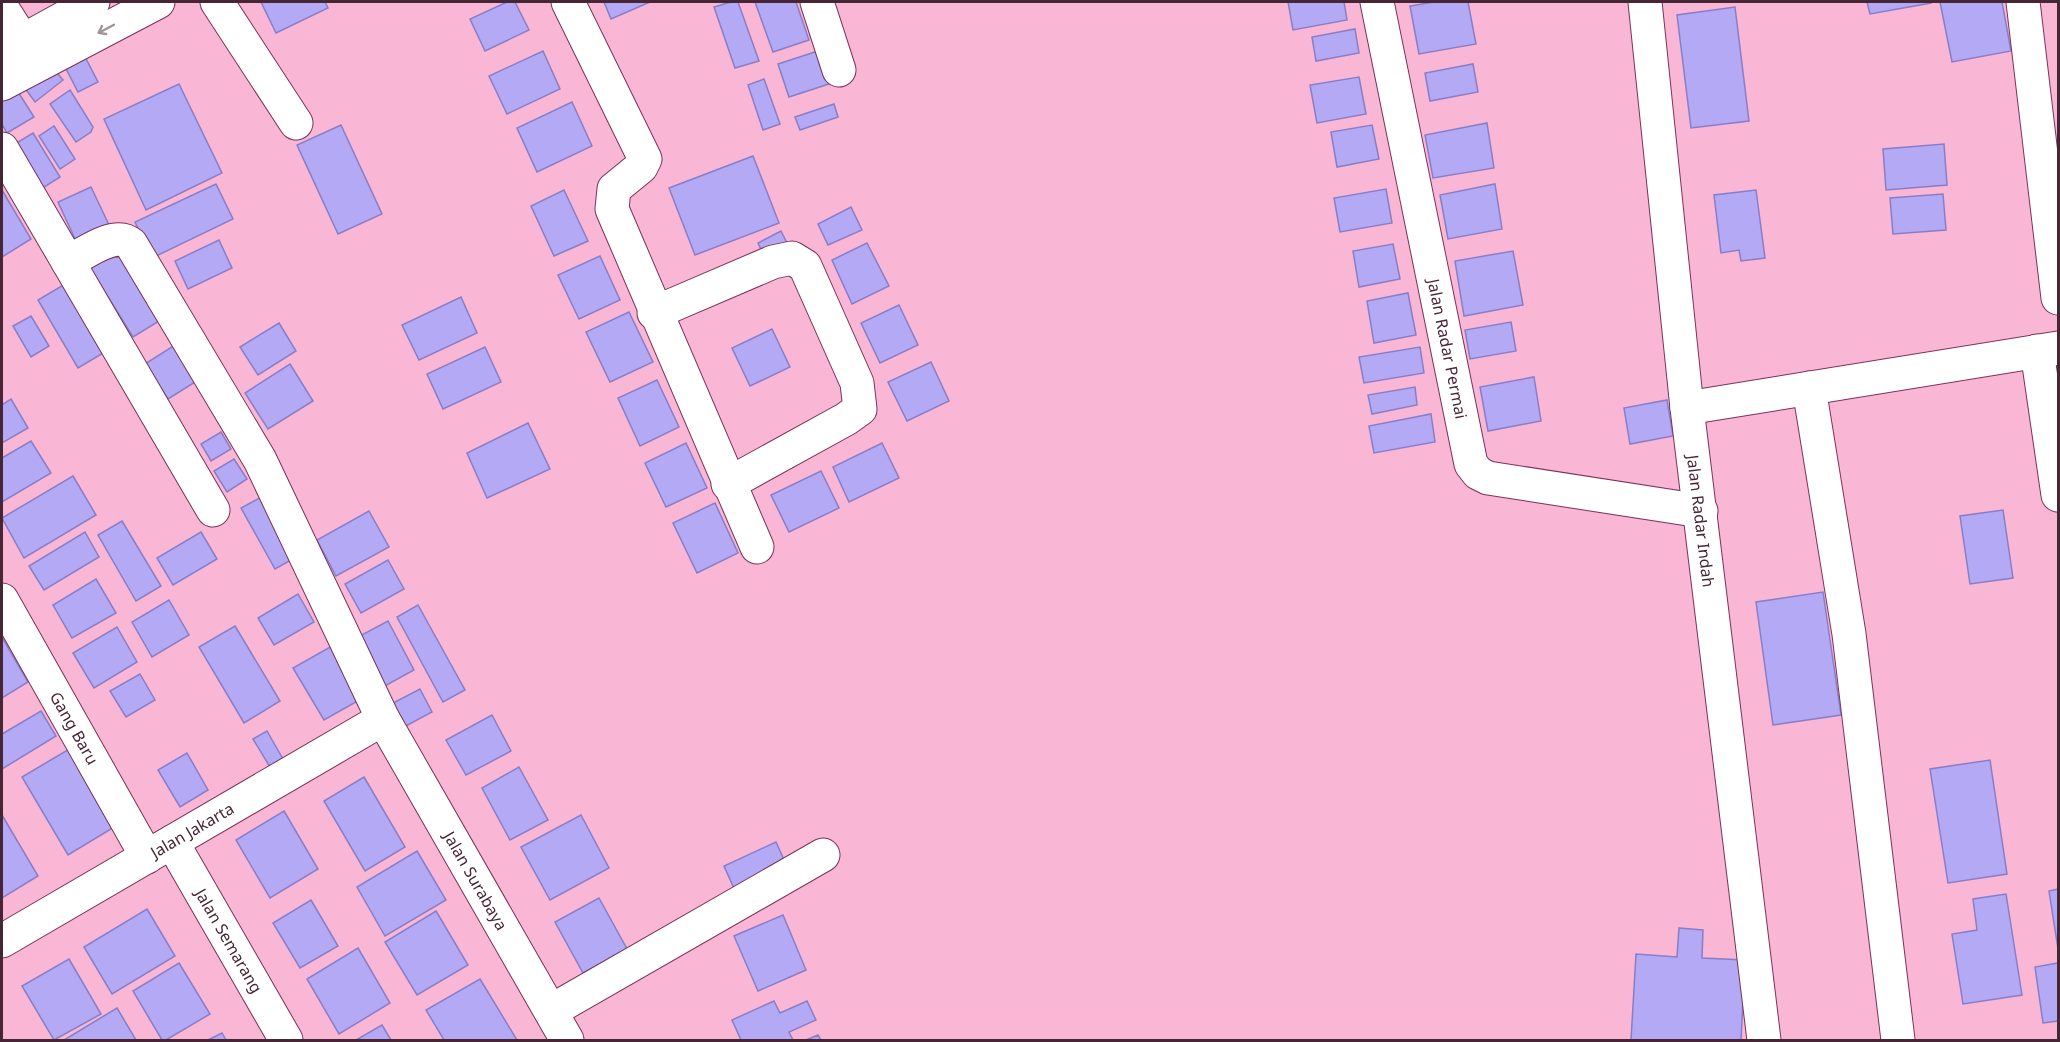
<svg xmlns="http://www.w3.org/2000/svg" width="2060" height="1042" font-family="'Noto Sans',sans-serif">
	<rect width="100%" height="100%" fill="#f9b6d5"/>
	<g fill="#b3a9f5" stroke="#887ec7" stroke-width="1.5">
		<path d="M261,2H325L328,8L276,33Z"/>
		<path d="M507,2H515L529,30L485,51L470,19Z"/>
		<path d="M604,2H650L611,19Z"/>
		<path d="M731,2H738L759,61L735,68L714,7Z"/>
		<path d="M755,2H796L809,40L773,52Z"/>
		<path d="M1288,2H1344L1347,20L1293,30Z"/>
		<path d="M1434,2H1468L1476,44L1419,54L1410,6Z"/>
		<path d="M1867,2H1931V3L1870,14Z"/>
		<path d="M1940,2H2002L2011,51L1952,62Z"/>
		<path d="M1735,7L1749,121L1691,128L1677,15Z"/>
		<path d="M1355,29L1359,53L1316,61L1312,37Z"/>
		<path d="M81,49L98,82L78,92L61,59Z"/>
		<path d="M543,51L560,89L507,114L489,76Z"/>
		<path d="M818,51L829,84L789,97L778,64Z"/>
		<path d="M1473,64L1478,92L1430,101L1425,73Z"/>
		<path d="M51,66L63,80L35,102L24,87Z"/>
		<path d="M1359,77L1366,114L1317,123L1310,85Z"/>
		<path d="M764,79L780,124L763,130L748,85Z"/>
		<path d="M179,84L222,173L146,210L104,119Z"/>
		<path d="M15,87L34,117L7,133L2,124V96Z"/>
		<path d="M70,90L93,127L91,132L76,142L50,104Z"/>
		<path d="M572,102L592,146L537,172L517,128Z"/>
		<path d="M834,104L838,117L800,130L795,117Z"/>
		<path d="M1487,123L1494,168L1433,178L1425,135Z"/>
		<path d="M341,125L382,214L338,234L297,145Z"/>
		<path d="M1372,125L1379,159L1337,167L1331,132Z"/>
		<path d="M54,126L75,159L60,169L39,136Z"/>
		<path d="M33,133L60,177L38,191L10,147Z"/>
		<path d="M1944,144L1947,185L1886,190L1883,149Z"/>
		<path d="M753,156L779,223L695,255L669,188Z"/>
		<path d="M216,184L233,219L152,258L135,222Z"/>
		<path d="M1495,184L1502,229L1448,239L1440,195Z"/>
		<path d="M91,187L109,225L76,241L58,202Z"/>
		<path d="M1386,189L1392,223L1340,232L1334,198Z"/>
		<path d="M2,190L31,239L2,257Z"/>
		<path d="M564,190L588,241L554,256L531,206Z"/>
		<path d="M1756,190L1765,258L1741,261L1739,250L1721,253L1714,195Z"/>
		<path d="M1943,194L1946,230L1893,234L1890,198Z"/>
		<path d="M851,207L862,230L828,245L818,224Z"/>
		<path d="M781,231L790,249L766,260L758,243Z"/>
		<path d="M219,240L232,268L188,289L175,261Z"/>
		<path d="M867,243L889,286L852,304L832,260Z"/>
		<path d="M1393,244L1400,279L1359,287L1353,251Z"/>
		<path d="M121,248L164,318L133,337L90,268Z"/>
		<path d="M1513,251L1523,305L1464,316L1455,261Z"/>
		<path d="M600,256L620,300L579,319L558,275Z"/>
		<path d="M65,284L105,352L78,368L38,300Z"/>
		<path d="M1408,293L1416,335L1374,343L1367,301Z"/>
		<path d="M461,297L477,333L419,360L402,325Z"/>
		<path d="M899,305L918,345L880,363L861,323Z"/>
		<path d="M629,312L653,362L610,382L586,332Z"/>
		<path d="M31,316L49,346L31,357L13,326Z"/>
		<path d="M1511,322L1516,351L1470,359L1465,330Z"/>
		<path d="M279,323L296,351L258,375L240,347Z"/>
		<path d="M772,329L790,367L750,386L732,348Z"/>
		<path d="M178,343L200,379L168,399L145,364Z"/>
		<path d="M485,347L501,382L443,409L427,374Z"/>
		<path d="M1420,347L1424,373L1364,383L1359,357Z"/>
		<path d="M931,362L949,401L907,421L888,382Z"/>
		<path d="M290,364L313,401L268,429L245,393Z"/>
		<path d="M1534,377L1541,421L1488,431L1480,387Z"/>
		<path d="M657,380L679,427L640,446L618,398Z"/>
		<path d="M1415,387L1417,405L1372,414L1368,395Z"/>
		<path d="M11,399L28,428L2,443V405Z"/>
		<path d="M1667,400L1673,436L1630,444L1624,408Z"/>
		<path d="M1431,414L1435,442L1374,453L1369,426Z"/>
		<path d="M528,423L550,469L487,498L467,453Z"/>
		<path d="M221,432L231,449L211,461L201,444Z"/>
		<path d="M31,441L51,473L2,502V458Z"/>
		<path d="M686,443L707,488L666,507L645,463Z"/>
		<path d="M882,443L899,478L849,502L833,467Z"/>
		<path d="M234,459L247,479L227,492L214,471Z"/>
		<path d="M821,471L839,508L789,532L771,495Z"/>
		<path d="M73,476L96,515L24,558L2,518Z"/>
		<path d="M267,494L300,555L275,569L241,508Z"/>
		<path d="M715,503L738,553L697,573L673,523Z"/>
		<path d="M2003,510L2013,578L1970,584L1960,516Z"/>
		<path d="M369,511L389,547L336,576L317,540Z"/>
		<path d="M122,521L161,586L136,601L98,535Z"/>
		<path d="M85,532L99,557L44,590L29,566Z"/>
		<path d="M201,532L217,559L173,585L157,558Z"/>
		<path d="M388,560L404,589L361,613L345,584Z"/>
		<path d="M96,579L116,613L72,638L53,605Z"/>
		<path d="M1823,592L1841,715L1773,725L1756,602Z"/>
		<path d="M298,594L314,622L274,645L258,618Z"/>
		<path d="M169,600L189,635L152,657L132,622Z"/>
		<path d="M418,605L465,690L443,702L397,617Z"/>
		<path d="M388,621L414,670L383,687L356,638Z"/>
		<path d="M235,626L280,701L244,723L199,647Z"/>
		<path d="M117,627L137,662L94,688L73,653Z"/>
		<path d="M2,637L28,682L2,698Z"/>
		<path d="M332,646L363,698L324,720L293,668Z"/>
		<path d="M140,674L155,700L126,717L110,691Z"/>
		<path d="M420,689L432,712L406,726L393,703Z"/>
		<path d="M41,711L56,736L2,769V734Z"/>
		<path d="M492,715L511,751L466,775L446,740Z"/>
		<path d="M267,731L283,759L270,767L253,739Z"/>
		<path d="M71,748L116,826L68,855L22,777Z"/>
		<path d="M187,753L208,790L180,807L158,770Z"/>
		<path d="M1990,760L2007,874L1948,883L1930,769Z"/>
		<path d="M519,767L548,820L510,840L482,788Z"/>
		<path d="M364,777L405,847L365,871L324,801Z"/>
		<path d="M284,811L318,869L270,898L236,840Z"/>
		<path d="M2,815L38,876L2,898Z"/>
		<path d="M581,815L609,868L550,900L521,847Z"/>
		<path d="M776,842L789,871L737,895L724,866Z"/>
		<path d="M417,851L446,900L385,936L357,887Z"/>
		<path d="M2058,889V949L2049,891Z"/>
		<path d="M2006,894L2022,995L1963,1004L1952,934L1977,930L1973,899Z"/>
		<path d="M599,898L627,949L583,973L555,922Z"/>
		<path d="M311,900L338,946L300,968L273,923Z"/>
		<path d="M147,909L175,956L112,994L84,947Z"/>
		<path d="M436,911L468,965L417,995L385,942Z"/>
		<path d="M783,915L806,970L758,991L734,936Z"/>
		<path d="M1679,928L1703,930L1702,958L1745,960L1741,1040H1631L1636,954L1677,957Z"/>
		<path d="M358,948L390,1003L339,1034L307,979Z"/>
		<path d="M69,959L101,1014L54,1040L22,986Z"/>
		<path d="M179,963L210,1014L166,1040H162L133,991Z"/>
		<path d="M2058,963V1021L2043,1023L2035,967Z"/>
		<path d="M480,979L517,1040H444L426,1010Z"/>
		<path d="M774,1001L780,1013L807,1001L816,1020L789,1032L793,1040H741L732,1020Z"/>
		<path d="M117,1008L136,1040H64Z"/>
		<path d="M382,1025L391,1040H356Z"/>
		<path d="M222,1033L226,1040H208Z"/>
		<path d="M818,1035L821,1040H806Z"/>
	</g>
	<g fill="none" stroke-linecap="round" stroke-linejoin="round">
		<defs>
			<g id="minor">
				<path d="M217,2L296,123"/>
				<path d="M568,2L645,159L641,167L614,189L612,209L757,547"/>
				<path d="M817,2L839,70"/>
				<path id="s1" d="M1377,2L1471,464L1478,473L1488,478L1701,511"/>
				<path id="s2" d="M1645,2L1687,408L1764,1040"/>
				<path d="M2023,2L2058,298"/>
				<path d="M2,8L23,41"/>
				<path d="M2,149L213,510"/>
				<path id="s3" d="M68,262C84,254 115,230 131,244L260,460L383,719L567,1040"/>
				<path d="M654,313L773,262L792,258L805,266L857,383L860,409L846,419L728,484"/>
				<path d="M2037,351L2058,495"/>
				<path d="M1809,388L1849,634L1898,1040"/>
				<path d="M1687,408L2058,348"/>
				<path id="s4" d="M2,600L147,857"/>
				<path id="s5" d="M172,842L286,1040"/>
				<path id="s6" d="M2,941L383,719"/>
				<path d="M551,1011L823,855"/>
			</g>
			<g id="major">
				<path d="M2,52L93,2"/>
				<path d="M2,84L158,2"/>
			</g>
		</defs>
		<use href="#minor" stroke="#793258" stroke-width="35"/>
		<use href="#major" stroke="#793258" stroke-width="35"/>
		<use href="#minor" stroke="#fff" stroke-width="33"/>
		<use href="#major" stroke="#fff" stroke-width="33"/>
	</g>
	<defs><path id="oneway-shaft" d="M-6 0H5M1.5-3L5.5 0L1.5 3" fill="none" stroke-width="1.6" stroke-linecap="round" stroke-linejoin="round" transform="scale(1.5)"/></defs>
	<use stroke="#a2929a" href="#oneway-shaft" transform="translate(106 29) rotate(152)"/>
	<g text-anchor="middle" stroke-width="6" stroke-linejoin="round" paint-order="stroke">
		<g font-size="16" fill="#462535" stroke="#fae8f0">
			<text dy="6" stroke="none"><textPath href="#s1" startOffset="354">Jalan Radar Permai</textPath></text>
			<text dy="6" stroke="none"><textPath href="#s2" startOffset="522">Jalan Radar Indah</textPath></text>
			<text dy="6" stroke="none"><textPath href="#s4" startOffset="147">Gang Baru</textPath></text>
			<text dy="6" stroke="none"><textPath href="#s6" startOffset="220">Jalan Jakarta</textPath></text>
			<text dy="6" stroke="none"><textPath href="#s3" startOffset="794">Jalan Surabaya</textPath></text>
			<text dy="6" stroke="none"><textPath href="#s5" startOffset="114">Jalan Semarang</textPath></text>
		</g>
	</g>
	<rect width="2060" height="1042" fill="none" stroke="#462535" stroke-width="6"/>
</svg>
